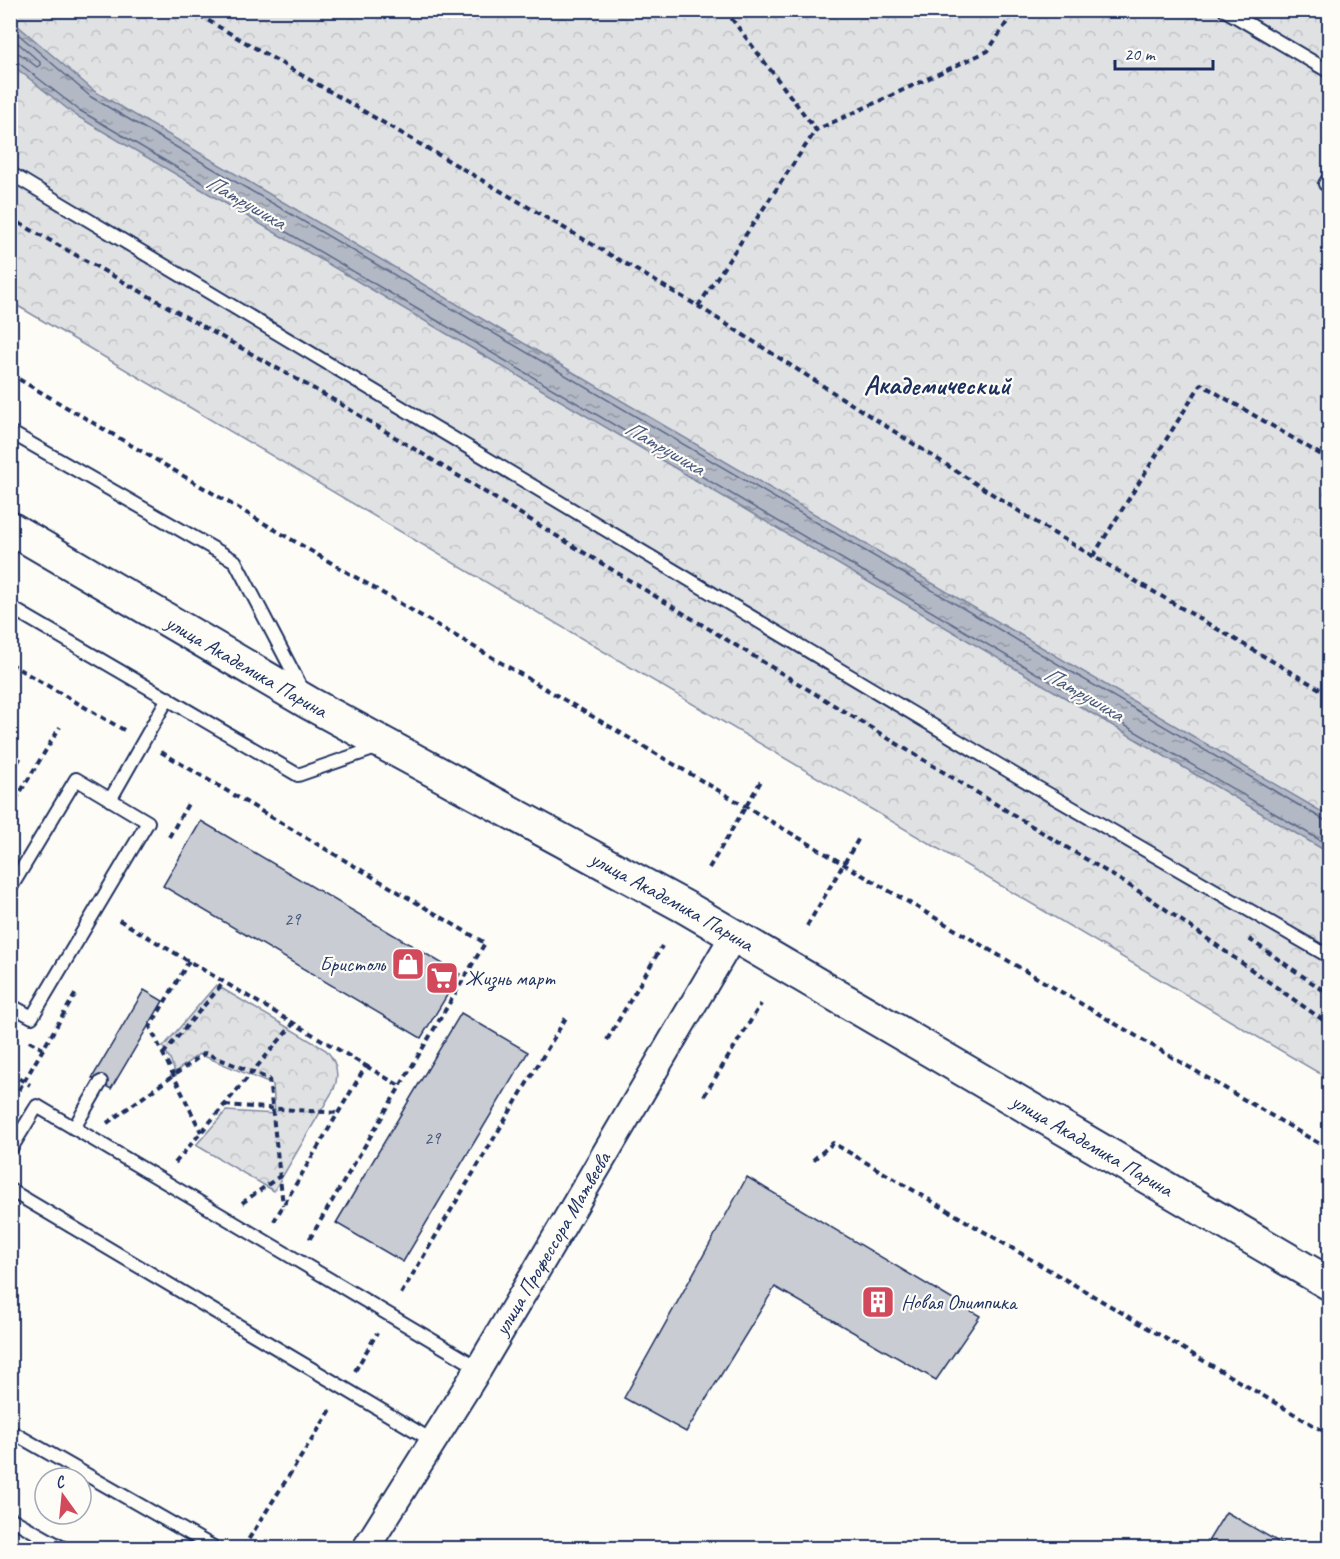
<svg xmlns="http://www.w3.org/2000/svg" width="1340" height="1559" font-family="Caveat,sans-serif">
	<defs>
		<pattern id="park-crowns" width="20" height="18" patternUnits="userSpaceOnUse" patternTransform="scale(1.5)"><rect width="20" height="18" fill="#e0e1e3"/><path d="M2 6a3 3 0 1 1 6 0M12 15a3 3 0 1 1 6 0" fill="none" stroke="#c0c1c5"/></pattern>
		<pattern id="water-ripples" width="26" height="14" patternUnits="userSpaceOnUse" patternTransform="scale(1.5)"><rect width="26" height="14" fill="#b3b8c5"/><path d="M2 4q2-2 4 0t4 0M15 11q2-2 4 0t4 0" fill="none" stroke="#9196a3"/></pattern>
	</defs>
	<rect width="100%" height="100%" fill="#fdfcf7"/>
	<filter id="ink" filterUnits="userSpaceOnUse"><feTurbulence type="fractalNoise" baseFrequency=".0167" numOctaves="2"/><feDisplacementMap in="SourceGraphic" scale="12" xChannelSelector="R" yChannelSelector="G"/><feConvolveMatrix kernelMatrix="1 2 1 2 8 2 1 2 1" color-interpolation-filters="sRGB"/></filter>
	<g filter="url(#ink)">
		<g fill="url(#park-crowns)" stroke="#7e88a0" stroke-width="1.5">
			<path d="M11,11H1329V1079L11,302Z"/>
			<path d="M216,985L326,1050C337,1062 340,1074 334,1089L274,1191L196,1145L226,1111L275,1114L273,1085L199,1054L175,1072L170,1059L163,1047Z"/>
		</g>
		<path fill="url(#water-ripples)" stroke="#76819c" stroke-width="1.5" d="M10,19L94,91L1329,816V853L75,115L11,64Z"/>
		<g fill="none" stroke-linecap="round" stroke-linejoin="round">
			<g stroke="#586687" stroke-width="1.5">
				<path d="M10,27L91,97L1324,820L1330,821"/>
				<path d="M10,36L40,62V65L37,67L20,54L10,52"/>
				<path d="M10,59L16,61L79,110L1330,846"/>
			</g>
		</g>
		<g fill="#c9ccd3" stroke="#1b2f5e" stroke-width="1.5">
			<path d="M10,753L21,759L10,777Z"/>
			<path d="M201,821L460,974L421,1038L163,886Z"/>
			<path d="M144,990L163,1001L111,1089L92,1078Z"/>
			<path d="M461,1013L528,1052L403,1262L336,1223Z"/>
			<path d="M747,1177L980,1316L936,1380L775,1287L686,1432L624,1398Z"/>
			<path d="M1226,1512L1289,1548H1204Z"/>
		</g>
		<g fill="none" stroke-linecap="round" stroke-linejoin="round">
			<defs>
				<g id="service">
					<path d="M1225,10L1330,72"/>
					<path d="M10,173L1012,773L1330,957"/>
					<path d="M1325,184L1330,176"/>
					<path d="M10,432L235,561L303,691"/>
					<path d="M10,607L298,775L379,747"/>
					<path d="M110,800L168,698"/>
					<path d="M10,889L76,779L148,822L32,1017L10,1005"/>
					<path d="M74,1128L101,1082"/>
					<path d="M10,1150L37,1106L479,1368"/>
					<path d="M10,1190L433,1441"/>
					<path d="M10,1431L215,1548"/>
					<path d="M10,1518L63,1548"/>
				</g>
				<g id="minor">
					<path id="s1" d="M366,1548L479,1368L734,935"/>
				</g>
				<g id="tertiary">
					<path id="s2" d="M10,528L309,703L685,907L1330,1284"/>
				</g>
			</defs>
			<use href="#service" stroke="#1b2f5e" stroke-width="16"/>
			<use href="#minor" stroke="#1b2f5e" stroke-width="30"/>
			<use href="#tertiary" stroke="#1b2f5e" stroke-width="36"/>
			<g stroke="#1b2f5e" stroke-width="4" stroke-dasharray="6 4.5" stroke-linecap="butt">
				<path d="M190,10L698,306L1050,531L1330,695"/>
				<path d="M725,10L816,130L988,51L1015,10"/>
				<path d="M10,218L339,403L1148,897L1330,1025"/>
				<path d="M698,306L816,130"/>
				<path d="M10,374L1330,1150"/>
				<path d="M1093,556L1201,384L1330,460"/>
				<path d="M10,664L124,730"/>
				<path d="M161,752L485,943L309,1240"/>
				<path d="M10,809L60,727"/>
				<path d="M169,837L189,802"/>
				<path d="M709,868L761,781"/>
				<path d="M119,920L366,1066L274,1221"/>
				<path d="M807,926L859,838"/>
				<path d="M1249,939L1330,995"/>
				<path d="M189,961L150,1027L201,1132"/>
				<path d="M607,1040L662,946"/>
				<path d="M29,1041L43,1049"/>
				<path d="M163,1054L224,982"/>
				<path d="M366,1066L400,1086"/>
				<path d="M10,1073L30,1085"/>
				<path d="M19,1090L76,993"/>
				<path d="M704,1096L761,1004"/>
				<path d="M225,1105L338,1113"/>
				<path d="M107,1123L205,1053L269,1079L283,1205"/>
				<path d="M813,1160L833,1143L1330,1435"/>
				<path d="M175,1163L294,1023"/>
				<path d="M242,1203L280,1176"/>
				<path d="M401,1294L567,1016"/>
				<path d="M355,1371L377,1333"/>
				<path d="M243,1548L332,1408"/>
			</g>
			<use href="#service" stroke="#fdfcf7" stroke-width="12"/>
			<use href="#minor" stroke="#fdfcf7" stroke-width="26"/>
			<use href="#tertiary" stroke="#fdfcf7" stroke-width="32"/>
		</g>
	</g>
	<defs>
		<symbol id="shop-square" viewBox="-11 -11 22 22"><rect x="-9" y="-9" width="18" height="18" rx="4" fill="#d1495b" stroke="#fdfcf7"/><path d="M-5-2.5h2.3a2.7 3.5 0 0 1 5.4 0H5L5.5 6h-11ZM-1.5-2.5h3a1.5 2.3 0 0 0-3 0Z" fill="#fff"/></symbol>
		<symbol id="supermarket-square" viewBox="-11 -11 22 22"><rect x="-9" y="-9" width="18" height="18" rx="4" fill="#d1495b" stroke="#fdfcf7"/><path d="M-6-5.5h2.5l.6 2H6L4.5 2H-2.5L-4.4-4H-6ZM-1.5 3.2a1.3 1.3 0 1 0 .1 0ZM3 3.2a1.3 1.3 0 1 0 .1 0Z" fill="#fff"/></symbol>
		<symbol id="building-square" viewBox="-11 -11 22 22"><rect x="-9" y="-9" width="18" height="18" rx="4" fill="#d1495b" stroke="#fdfcf7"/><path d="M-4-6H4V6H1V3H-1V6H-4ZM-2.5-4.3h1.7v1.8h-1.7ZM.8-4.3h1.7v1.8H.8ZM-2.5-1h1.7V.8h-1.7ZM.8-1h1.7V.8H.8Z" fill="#fff"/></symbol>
	</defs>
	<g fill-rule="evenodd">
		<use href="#shop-square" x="389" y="945" width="38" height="38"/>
		<use href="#supermarket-square" x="423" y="959" width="38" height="38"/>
		<use href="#building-square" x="859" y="1283" width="38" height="38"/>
	</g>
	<g text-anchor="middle" stroke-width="4.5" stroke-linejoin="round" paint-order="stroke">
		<g font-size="18" fill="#46567b">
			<text x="292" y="925">29</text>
			<text x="432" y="1144">29</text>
		</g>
		<g font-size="21" fill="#1b2f5e" stroke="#fdfcf7">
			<text dy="7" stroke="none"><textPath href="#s2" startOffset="274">улица Академика Парина</textPath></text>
			<text dy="7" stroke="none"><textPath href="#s2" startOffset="760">улица Академика Парина</textPath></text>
			<text dy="7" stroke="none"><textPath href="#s2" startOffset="1246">улица Академика Парина</textPath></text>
			<text dy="7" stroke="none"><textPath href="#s1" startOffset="357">улица Профессора Матвеева</textPath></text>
		</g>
		<g font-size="21" fill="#1b2f5e" stroke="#fdfcf7" text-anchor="start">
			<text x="385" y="971" text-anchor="end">Бристоль</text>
			<text x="465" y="985">Жизнь март</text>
			<text x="901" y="1309">Новая Олимпика</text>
		</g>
		<g font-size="22" font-style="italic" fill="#49587d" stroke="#fdfcf7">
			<text transform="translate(246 201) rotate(30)" y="8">Патрушиха</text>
			<text transform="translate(665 447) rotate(30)" y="8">Патрушиха</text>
			<text transform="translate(1084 693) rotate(30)" y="8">Патрушиха</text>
		</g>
		<g font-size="27" font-weight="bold" fill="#1b2f5e" stroke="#fdfcf7">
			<text x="937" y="394">Академический</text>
		</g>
	</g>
	<rect width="1340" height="1559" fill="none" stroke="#fdfcf7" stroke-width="36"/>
	<rect x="18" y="18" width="1304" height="1523" fill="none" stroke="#1b2f5e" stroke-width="2" filter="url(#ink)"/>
	<g transform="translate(63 1496) rotate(345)"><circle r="28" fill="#fdfcf7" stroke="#a3aaba" stroke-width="1.5"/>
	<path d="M0-4.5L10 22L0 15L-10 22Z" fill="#d1495b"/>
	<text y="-9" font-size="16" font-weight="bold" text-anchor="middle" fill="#1b2f5e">С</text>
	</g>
	<path d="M1115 60v9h98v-9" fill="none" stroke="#1b2f5e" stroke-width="3"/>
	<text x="1124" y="60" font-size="18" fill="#1b2f5e" stroke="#fdfcf7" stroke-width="4.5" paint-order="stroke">20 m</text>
</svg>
